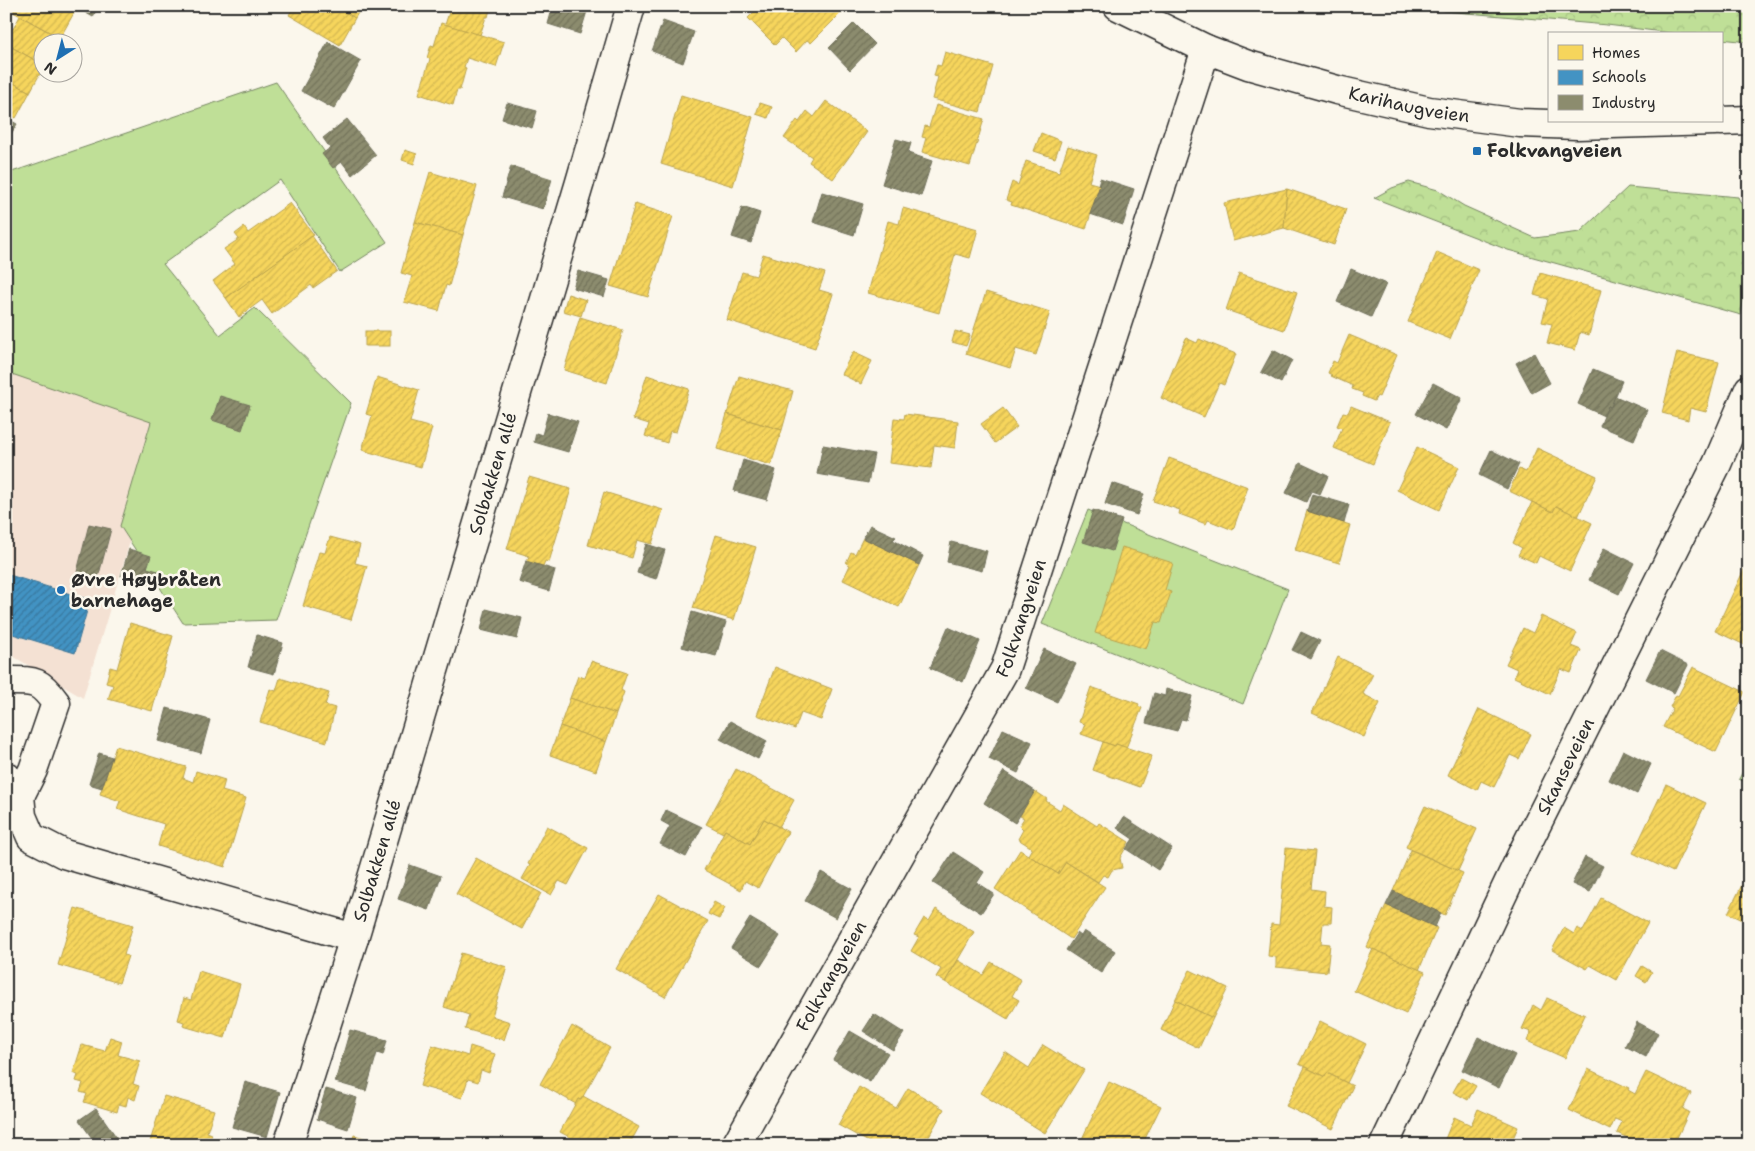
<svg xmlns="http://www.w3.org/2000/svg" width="1755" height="1151" font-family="'Shantell Sans',sans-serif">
	<defs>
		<pattern id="forest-crowns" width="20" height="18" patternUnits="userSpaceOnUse" patternTransform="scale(1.25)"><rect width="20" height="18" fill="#bfdf97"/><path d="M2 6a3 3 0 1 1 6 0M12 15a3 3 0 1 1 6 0" fill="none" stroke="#a4c082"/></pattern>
		<pattern id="homes-hatch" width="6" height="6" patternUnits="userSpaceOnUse" patternTransform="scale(1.25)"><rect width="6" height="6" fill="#f6d55c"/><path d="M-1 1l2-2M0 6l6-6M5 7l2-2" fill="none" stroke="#d3b750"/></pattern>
		<pattern id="schools-hatch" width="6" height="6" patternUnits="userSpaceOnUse" patternTransform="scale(1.25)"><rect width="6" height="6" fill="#4393c3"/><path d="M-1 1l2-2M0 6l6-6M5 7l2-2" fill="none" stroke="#38789f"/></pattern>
		<pattern id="industry-hatch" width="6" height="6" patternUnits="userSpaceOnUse" patternTransform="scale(1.25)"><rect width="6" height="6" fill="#8c8c6e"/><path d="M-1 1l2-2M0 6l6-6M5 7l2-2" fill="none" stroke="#73735b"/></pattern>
	</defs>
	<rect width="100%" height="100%" fill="#fbf7ec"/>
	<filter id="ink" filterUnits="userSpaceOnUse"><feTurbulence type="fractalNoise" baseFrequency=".02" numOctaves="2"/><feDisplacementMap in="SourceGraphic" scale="10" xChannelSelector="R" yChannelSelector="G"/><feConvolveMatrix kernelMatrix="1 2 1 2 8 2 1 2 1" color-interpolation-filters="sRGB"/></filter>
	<g filter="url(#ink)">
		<path fill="#f4e1d3" d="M6,362L167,418L83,698L6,652Z"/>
		<g fill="#bfdf97" stroke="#758561">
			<path d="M276,82L387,242L340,272L280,180L163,264L220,335L255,308L351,403L276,620L183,623L120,526L151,422L6,372V174Z"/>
			<path d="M1088,510L1288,589L1243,704L1042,624Z"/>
		</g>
		<g fill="url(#forest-crowns)" stroke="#758561">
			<path d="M1438,6H1749V42L1721,39V34H1679L1607,25L1444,11Z"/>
			<path d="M1409,182L1438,190L1464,206L1535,238L1580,232L1628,187L1738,197L1749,221V257L1741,315L1508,250L1374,198L1392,188Z"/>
			<path d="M1749,759V784L1739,779Z"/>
		</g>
		<g fill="url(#homes-hatch)" stroke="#b9a24d">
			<path d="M10,6H66L75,11L60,38L8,9Z"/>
			<path d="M294,6H335L355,18L340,45L289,15Z"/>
			<path d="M335,6H362L355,18Z"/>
			<path d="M451,6H491L488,17H486L480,35L445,25Z"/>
			<path d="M760,6H848L811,43L807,40L796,52L782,38L775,45L748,18Z"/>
			<path d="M20,16L60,38L58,42H42V64L6,44V25L13,29Z"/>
			<path d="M441,23L504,42L496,67L467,58L464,67L466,68L460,90H457L453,105L419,94L430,59L427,58L431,45L434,46Z"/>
			<path d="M6,44L42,64V70L30,92L6,79Z"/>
			<path d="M945,52L993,66L980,112L932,99L938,77L934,76L937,65L941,66Z"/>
			<path d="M6,79L30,92L16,118L6,113Z"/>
			<path d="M681,95L753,117L733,186L661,164Z"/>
			<path d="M826,101L867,132L833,179L809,162L812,157L784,138L797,120L799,122L807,111L814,117Z"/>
			<path d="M760,103L772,107L768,118L756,114Z"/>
			<path d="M936,105L984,119L970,166L922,152L926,138L922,137L925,126L929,127Z"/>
			<path d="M1041,133L1061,141L1055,158L1034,151Z"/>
			<path d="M1068,146L1097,155L1089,182L1100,185L1086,229L1011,205L1012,202L1006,200L1012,182L1018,185L1026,161L1059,172Z"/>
			<path d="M405,150L417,154L414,164L402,160Z"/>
			<path d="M430,172L477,186L463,235L415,222Z"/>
			<path d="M1287,189L1284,228L1233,241L1224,203Z"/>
			<path d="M1287,189L1346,209L1334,245L1284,228Z"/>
			<path d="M290,203L314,235L226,298L213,281L235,264L224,249L239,239L235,234L244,227L248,233Z"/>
			<path d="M635,204L673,216L648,297L610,286Z"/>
			<path d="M903,208L978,229L970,258L955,254L939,313L868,293L888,221L899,224Z"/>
			<path d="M415,222L463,235L449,286L446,285L439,311L404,302L412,276L401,273Z"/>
			<path d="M312,236L337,271L313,288L311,285L272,314L262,300L239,317L226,298Z"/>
			<path d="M1437,252L1479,270L1450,339L1408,322Z"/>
			<path d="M763,254L825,273L819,290L833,294L815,348L727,320L742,272L756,276Z"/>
			<path d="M1239,273L1297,292L1284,330L1226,310Z"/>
			<path d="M1540,273L1601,290L1589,335L1580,332L1575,350L1547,343L1552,324L1542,322L1548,299L1534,295Z"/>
			<path d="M986,292L1050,312L1036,355L1016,349L1010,368L966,354Z"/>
			<path d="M568,294L586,300L581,316L563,311Z"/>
			<path d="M580,317L623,330L607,383L564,370Z"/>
			<rect x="365" y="331" width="25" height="15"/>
			<path d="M955,331L970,335L966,346L952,342Z"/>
			<path d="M1349,335L1397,355L1379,397L1377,396L1374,401L1362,396L1363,393L1352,389L1353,386L1331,376L1332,375L1328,373L1333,361L1337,363Z"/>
			<path d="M1186,338L1197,343L1199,339L1236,354L1224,385L1219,383L1204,417L1161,398Z"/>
			<path d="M853,352L872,361L861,384L841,374Z"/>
			<path d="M1677,352L1719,362L1706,412L1690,408L1688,420L1662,413Z"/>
			<path d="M647,375L689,389L676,432L670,431L667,443L645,436L649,424L633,419Z"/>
			<path d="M739,376L793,391L782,430L727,414Z"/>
			<path d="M377,377L419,390L410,422L432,428L421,467L362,450L372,416L366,414Z"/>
			<path d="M1351,406L1390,422L1373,464L1334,448L1342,428L1337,426L1343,412L1348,413Z"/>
			<path d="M1003,408L1017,427L995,443L981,424Z"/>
			<path d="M727,414L782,430L771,465L717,449Z"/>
			<path d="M905,414L958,421L955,448L934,445L931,468L889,463L894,418L904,419Z"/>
			<path d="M1417,447L1459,467L1439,510L1397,490Z"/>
			<path d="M1537,448L1597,476L1578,517L1556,506L1553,512L1509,491L1519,469L1526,472Z"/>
			<path d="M1169,458L1248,487L1233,530L1208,520L1206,524L1179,514L1180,510L1153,501Z"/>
			<path d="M529,477L571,489L549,562L545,561L543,566L527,562L529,556L507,549Z"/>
			<path d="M604,492L663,510L652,544L637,540L632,558L588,545Z"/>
			<path d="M1532,502L1553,512L1556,506L1592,523L1570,571L1539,556L1536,563L1518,555L1522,548L1513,543Z"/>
			<path d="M1307,511L1350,525L1339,563L1295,550Z"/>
			<path d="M716,535L756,547L734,620L693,608Z"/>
			<path d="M330,537L360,545L355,563L367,566L351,620L303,606L319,552L325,553Z"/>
			<path d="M863,538L919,565L899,607L843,580L850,565L846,563L851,552L855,554Z"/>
			<path d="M1122,547L1173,563L1165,590L1171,592L1161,623L1155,622L1146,649L1095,633Z"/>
			<path d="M1749,559V647L1715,631Z"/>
			<path d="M1541,616L1577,633L1571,646L1581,650L1571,673L1561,669L1550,694L1514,677L1517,669L1506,664L1523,628L1533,633Z"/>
			<path d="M130,623L173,636L152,711L108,699L113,685L106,683L110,667L117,669Z"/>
			<path d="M1338,657L1373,674L1363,694L1380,703L1364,737L1312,713Z"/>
			<path d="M591,661L627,673L621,690L624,692L616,714L570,698L578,676L585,678Z"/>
			<path d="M775,667L832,689L821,720L801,713L795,729L757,715Z"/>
			<path d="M1693,667L1745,692L1716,752L1663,727L1673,708L1670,707L1676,695L1678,696Z"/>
			<path d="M280,678L329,693L325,705L335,708L327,742L260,722L270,689L276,691Z"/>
			<path d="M1091,687L1139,704L1138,706L1142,708L1126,748L1116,744L1115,746L1081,734L1085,724L1079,722Z"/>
			<path d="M570,698L616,714L606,742L560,726Z"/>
			<path d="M1479,709L1531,734L1519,759L1510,755L1494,787L1481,781L1477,790L1448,775Z"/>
			<path d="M560,726L606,742L596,771L550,755Z"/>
			<path d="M1103,742L1115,746L1116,744L1152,756L1140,787L1093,770Z"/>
			<path d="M116,746L186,767L183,778L193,782L196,771L225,780L222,791L246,798L225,867L158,846L164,824L117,809L120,801L100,794Z"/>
			<path d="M736,769L794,800L779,827L764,819L750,844L725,830L723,833L706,824Z"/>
			<path d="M1666,784L1706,803L1673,872L1633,853Z"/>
			<path d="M1035,791L1047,799L1046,801L1060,810L1063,804L1097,826L1099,823L1129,842L1120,858L1122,868L1112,870L1108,877L1103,875L1098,882L1066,862L1058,874L1028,855L1032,848L1018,839L1023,830L1019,826L1024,818L1020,816Z"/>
			<path d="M1425,806L1477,829L1458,871L1406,847Z"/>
			<path d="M764,819L788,832L758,888L745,881L741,890L704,870L725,830L750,844Z"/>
			<path d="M547,826L588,848L568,885L559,881L551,895L522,879L530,865L528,864Z"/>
			<path d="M1286,848L1315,851L1311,889L1325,891L1324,906L1332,907L1331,923H1323L1321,943L1330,944L1327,972L1276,967V957L1268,956L1271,924L1279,925Z"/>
			<path d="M1020,850L1058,874L1066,862L1105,887L1071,939L995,889Z"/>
			<path d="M1411,850L1463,873L1445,915L1393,891Z"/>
			<path d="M476,858L541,893L522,929L456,894Z"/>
			<path d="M1749,871V923L1728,913Z"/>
			<path d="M659,894L708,921L665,997L616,969Z"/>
			<path d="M1601,898L1648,923L1617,980L1590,965L1587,969L1552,950L1564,928L1574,934L1577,928L1583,931Z"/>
			<path d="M714,902L725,908L719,919L708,914Z"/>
			<path d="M1386,905L1437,928L1419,970L1367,947Z"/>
			<path d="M75,908L133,925L124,955L128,956L119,983L58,965Z"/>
			<path d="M936,909L974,932L945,982L936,977L941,969L911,951L919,937L914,935L924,918L929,921Z"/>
			<path d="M1373,949L1425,972L1406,1014L1354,991Z"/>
			<path d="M461,953L507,967L492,1016L510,1022L504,1040L465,1029L469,1015L444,1007Z"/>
			<path d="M958,960L983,975L991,962L1021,980L1012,996L1019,1000L1008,1019L945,982Z"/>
			<path d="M1642,966L1652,972L1646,982L1636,976Z"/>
			<path d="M1190,970L1228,988L1213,1018L1175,1000Z"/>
			<path d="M199,971L240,984L225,1038L183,1026L184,1022L178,1020L184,998L191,1000Z"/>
			<path d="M1547,998L1585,1015L1565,1058L1527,1041L1531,1032L1522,1029L1533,1005L1541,1010Z"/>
			<path d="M1175,1000L1213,1018L1199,1048L1161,1030Z"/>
			<path d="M1320,1021L1366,1044L1347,1083L1327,1073L1325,1077L1299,1064Z"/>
			<path d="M572,1026L610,1048L581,1100L578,1099L576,1104L540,1084Z"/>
			<path d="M110,1037L122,1041L118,1055L140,1061L133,1084L139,1086L135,1100L128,1097L126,1106L119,1104L117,1112L84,1102L87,1094L80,1092L83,1083L76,1081L78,1075L73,1073L82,1045L105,1051Z"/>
			<path d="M432,1045L468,1056L470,1046L495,1054L489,1073L481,1070L478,1082L468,1079L462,1098L420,1086Z"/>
			<path d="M1043,1045L1084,1070L1045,1133L980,1093L1005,1052L1029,1068Z"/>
			<path d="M1305,1067L1325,1077L1327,1073L1353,1086L1333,1129L1286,1106Z"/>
			<path d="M1588,1069L1629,1088L1628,1090L1635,1094L1646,1072L1691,1093L1683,1109L1689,1112L1676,1140L1670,1137L1666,1145H1643L1617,1133L1622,1122L1615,1119L1610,1130L1569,1110Z"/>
			<path d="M1461,1078L1476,1086L1468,1100L1453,1092Z"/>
			<path d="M1109,1082L1161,1106L1142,1145H1083L1080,1143Z"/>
			<path d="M859,1087L896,1108L908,1088L944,1109L924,1145H874L838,1125Z"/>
			<path d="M164,1096L214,1110L207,1132L212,1134L209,1145H149Z"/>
			<path d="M583,1096L639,1127L629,1145H575L577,1141L560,1132L578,1099L581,1100Z"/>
			<path d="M1478,1109L1518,1127L1510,1145H1459L1445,1139L1454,1117L1471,1125Z"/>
			<path d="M354,1135L389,1145H351Z"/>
		</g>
		<path fill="url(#schools-hatch)" stroke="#3c7495" d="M6,574L90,600L75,653L6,632Z"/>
		<g fill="url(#industry-hatch)" stroke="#6f6f5a">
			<path d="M74,6H98L93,17Z"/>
			<path d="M553,6H583L588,8L580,34L548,24Z"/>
			<path d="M663,21L694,32L683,63L652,51Z"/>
			<path d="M854,23L875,44L850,70L829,48Z"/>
			<path d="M328,42L361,61L334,109L301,91Z"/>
			<path d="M507,103L537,111L532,128L502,119Z"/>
			<path d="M6,118L17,124L6,142Z"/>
			<path d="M347,119L376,155L352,175L342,162L333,168L322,154L330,148L323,138Z"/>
			<path d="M896,139L911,143L908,153L932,161L921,196L882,184Z"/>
			<path d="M511,166L552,179L543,209L502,197Z"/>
			<path d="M1100,178L1134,189L1123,225L1090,214L1100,185H1098Z"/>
			<path d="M822,192L863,204L854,235L813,222Z"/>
			<path d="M742,207L760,213L751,243L732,237Z"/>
			<path d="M1351,269L1386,284L1371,317L1337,302Z"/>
			<path d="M578,271L609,280L604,297L573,288Z"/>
			<path d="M1273,350L1292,360L1281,383L1261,372Z"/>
			<path d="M1534,353L1550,383L1532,393L1516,363Z"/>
			<path d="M1593,369L1622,381L1611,407L1608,406L1604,416L1578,404Z"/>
			<path d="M1433,383L1462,398L1446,430L1416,414Z"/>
			<path d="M220,396L250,405L242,430L212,420Z"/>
			<path d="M1615,396L1647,410L1634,440L1600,426L1608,406L1611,407Z"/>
			<path d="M548,413L578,422L568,452L534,442L536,433L542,435Z"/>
			<path d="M823,445L874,454L868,483L817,474Z"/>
			<path d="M1491,450L1519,464L1507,489L1479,475Z"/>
			<path d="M743,460L776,470L767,500L734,491Z"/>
			<path d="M1300,463L1328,476L1320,494L1311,491L1306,502L1286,493Z"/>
			<path d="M1112,483L1144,494L1137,515L1105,504Z"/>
			<path d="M1312,494L1349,505L1344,523L1307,511Z"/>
			<path d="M1093,510L1122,520L1112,551L1083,542Z"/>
			<path d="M89,524L111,529L98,578L77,572Z"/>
			<path d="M870,525L896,537L893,540L923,556L919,565L863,538Z"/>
			<path d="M951,542L987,551L982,571L947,562Z"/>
			<path d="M646,544L665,550L656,579L637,573Z"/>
			<path d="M1604,548L1634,563L1619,594L1589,580Z"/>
			<path d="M129,549L151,556L147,568L162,572L157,587L121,576Z"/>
			<path d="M526,561L555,570L549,591L519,582Z"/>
			<path d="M486,609L522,618L517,639L481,630Z"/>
			<path d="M692,612L726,622L716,656L682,647Z"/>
			<path d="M948,627L980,641L963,682L930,668Z"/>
			<path d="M1301,632L1320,641L1311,659L1292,650Z"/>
			<path d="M257,635L283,643L274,674L248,667Z"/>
			<path d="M1044,649L1076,664L1057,702L1026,688Z"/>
			<path d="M1660,651L1688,665L1674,693L1646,679Z"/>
			<path d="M1166,689L1192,696L1186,720L1181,719L1177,731L1146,723L1154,693L1165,696Z"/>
			<path d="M167,708L210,720L201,753L158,741Z"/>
			<path d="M730,721L767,741L758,759L720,739Z"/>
			<path d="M1003,729L1032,742L1018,773L989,759Z"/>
			<path d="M1623,750L1651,764L1637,794L1609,780Z"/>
			<path d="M99,753L112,757L102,788L89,784Z"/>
			<path d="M1004,771L1035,791L1015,823L984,803Z"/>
			<path d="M666,810L702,827L686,857L660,844L670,826L661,821Z"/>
			<path d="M1124,817L1172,848L1158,870L1126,849L1133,839L1117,828Z"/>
			<path d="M953,852L984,872L977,883L994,894L981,913L933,883Z"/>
			<path d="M1585,857L1603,866L1590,892L1572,884Z"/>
			<path d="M410,865L441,876L429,910L398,899Z"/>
			<path d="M821,872L852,889L836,918L805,901Z"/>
			<path d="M1393,891L1441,913L1435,927L1386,905Z"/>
			<path d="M750,918L780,936L761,966L731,948Z"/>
			<path d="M1084,931L1115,951L1101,973L1066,950L1077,933L1081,936Z"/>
			<path d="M874,1014L904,1033L893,1050L863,1031Z"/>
			<path d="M1637,1022L1658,1033L1646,1057L1625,1046Z"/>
			<path d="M350,1030L387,1040L383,1055L377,1053L366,1091L335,1082Z"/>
			<path d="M850,1031L888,1053L870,1082L833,1060Z"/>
			<path d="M1478,1037L1515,1055L1499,1088L1462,1070Z"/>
			<path d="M245,1082L280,1092L267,1137L232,1127Z"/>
			<path d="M326,1089L357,1098L348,1129L317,1119Z"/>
			<path d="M96,1108L117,1138L108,1145H97L79,1120Z"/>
		</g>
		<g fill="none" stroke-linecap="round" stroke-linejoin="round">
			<defs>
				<g id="minor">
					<path d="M6,681C34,681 39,679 56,703L33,770L20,796"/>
					<path d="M6,776L20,796L22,816L31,837L64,854L354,938"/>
					<path id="s1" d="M288,1145L354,938L580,182L631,6"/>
					<path id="s2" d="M1384,1145L1522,854L1717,464L1749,389"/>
				</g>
				<g id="tertiary">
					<path id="s3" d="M736,1145L1005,669L1206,49"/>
				</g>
				<g id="secondary">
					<path id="s4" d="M1118,6L1206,49L1248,65L1337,90L1429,111L1520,123L1577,125L1715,121"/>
					<path d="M1721,121L1749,120"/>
				</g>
			</defs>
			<use href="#minor" stroke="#2b2b2b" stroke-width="31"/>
			<use href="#tertiary" stroke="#2b2b2b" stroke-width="31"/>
			<use href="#secondary" stroke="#2b2b2b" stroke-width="31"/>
			<use href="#minor" stroke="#fbf7ec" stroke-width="28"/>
			<use href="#tertiary" stroke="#fbf7ec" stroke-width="28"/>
			<use href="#secondary" stroke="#fbf7ec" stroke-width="28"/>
		</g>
	</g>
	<g fill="#1f6fb2" stroke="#fbf7ec" stroke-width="2">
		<rect x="1472" y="146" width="10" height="10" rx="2.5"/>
		<circle cx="61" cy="590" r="5"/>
	</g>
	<g text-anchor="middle" stroke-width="5" stroke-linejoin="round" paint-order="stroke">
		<g font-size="18" fill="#2b2b2b" stroke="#fbf7ec">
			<text dy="6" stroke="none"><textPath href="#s4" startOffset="309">Karihaugveien</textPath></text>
			<text dy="6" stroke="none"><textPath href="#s1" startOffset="702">Solbakken allé</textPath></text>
			<text dy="6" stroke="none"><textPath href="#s3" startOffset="600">Folkvangveien</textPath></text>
			<text dy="6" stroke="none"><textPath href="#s2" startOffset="420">Skanseveien</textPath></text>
			<text dy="6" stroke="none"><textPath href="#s1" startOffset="298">Solbakken allé</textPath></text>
			<text dy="6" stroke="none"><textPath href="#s3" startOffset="194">Folkvangveien</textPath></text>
		</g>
		<g font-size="18" font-weight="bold" fill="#2b2b2b" stroke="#fbf7ec" text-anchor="start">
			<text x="1487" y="157">Folkvangveien</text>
			<text x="71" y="586">Øvre Høybråten<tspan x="71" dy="21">barnehage</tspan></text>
		</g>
	</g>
	<rect width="1755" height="1151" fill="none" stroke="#fbf7ec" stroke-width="25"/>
	<rect x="12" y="12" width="1730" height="1126" fill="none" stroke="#2b2b2b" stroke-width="2" filter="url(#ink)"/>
	<rect x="1548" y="32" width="175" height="90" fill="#fbf7ec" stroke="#a8a59f"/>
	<rect x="1558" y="45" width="25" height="15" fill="#f6d55c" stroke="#a8a59f"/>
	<text x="1592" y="58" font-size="15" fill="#2b2b2b">Homes</text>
	<rect x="1558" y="70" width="25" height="15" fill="#4393c3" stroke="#a8a59f"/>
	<text x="1592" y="82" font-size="15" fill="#2b2b2b">Schools</text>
	<rect x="1558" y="95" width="25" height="15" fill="#8c8c6e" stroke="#a8a59f"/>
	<text x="1592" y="108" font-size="15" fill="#2b2b2b">Industry</text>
	<g transform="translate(58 58) rotate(216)"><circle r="24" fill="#fbf7ec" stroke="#a8a59f"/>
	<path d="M0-4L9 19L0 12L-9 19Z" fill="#1f6fb2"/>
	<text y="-8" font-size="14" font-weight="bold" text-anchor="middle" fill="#2b2b2b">N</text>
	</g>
</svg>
